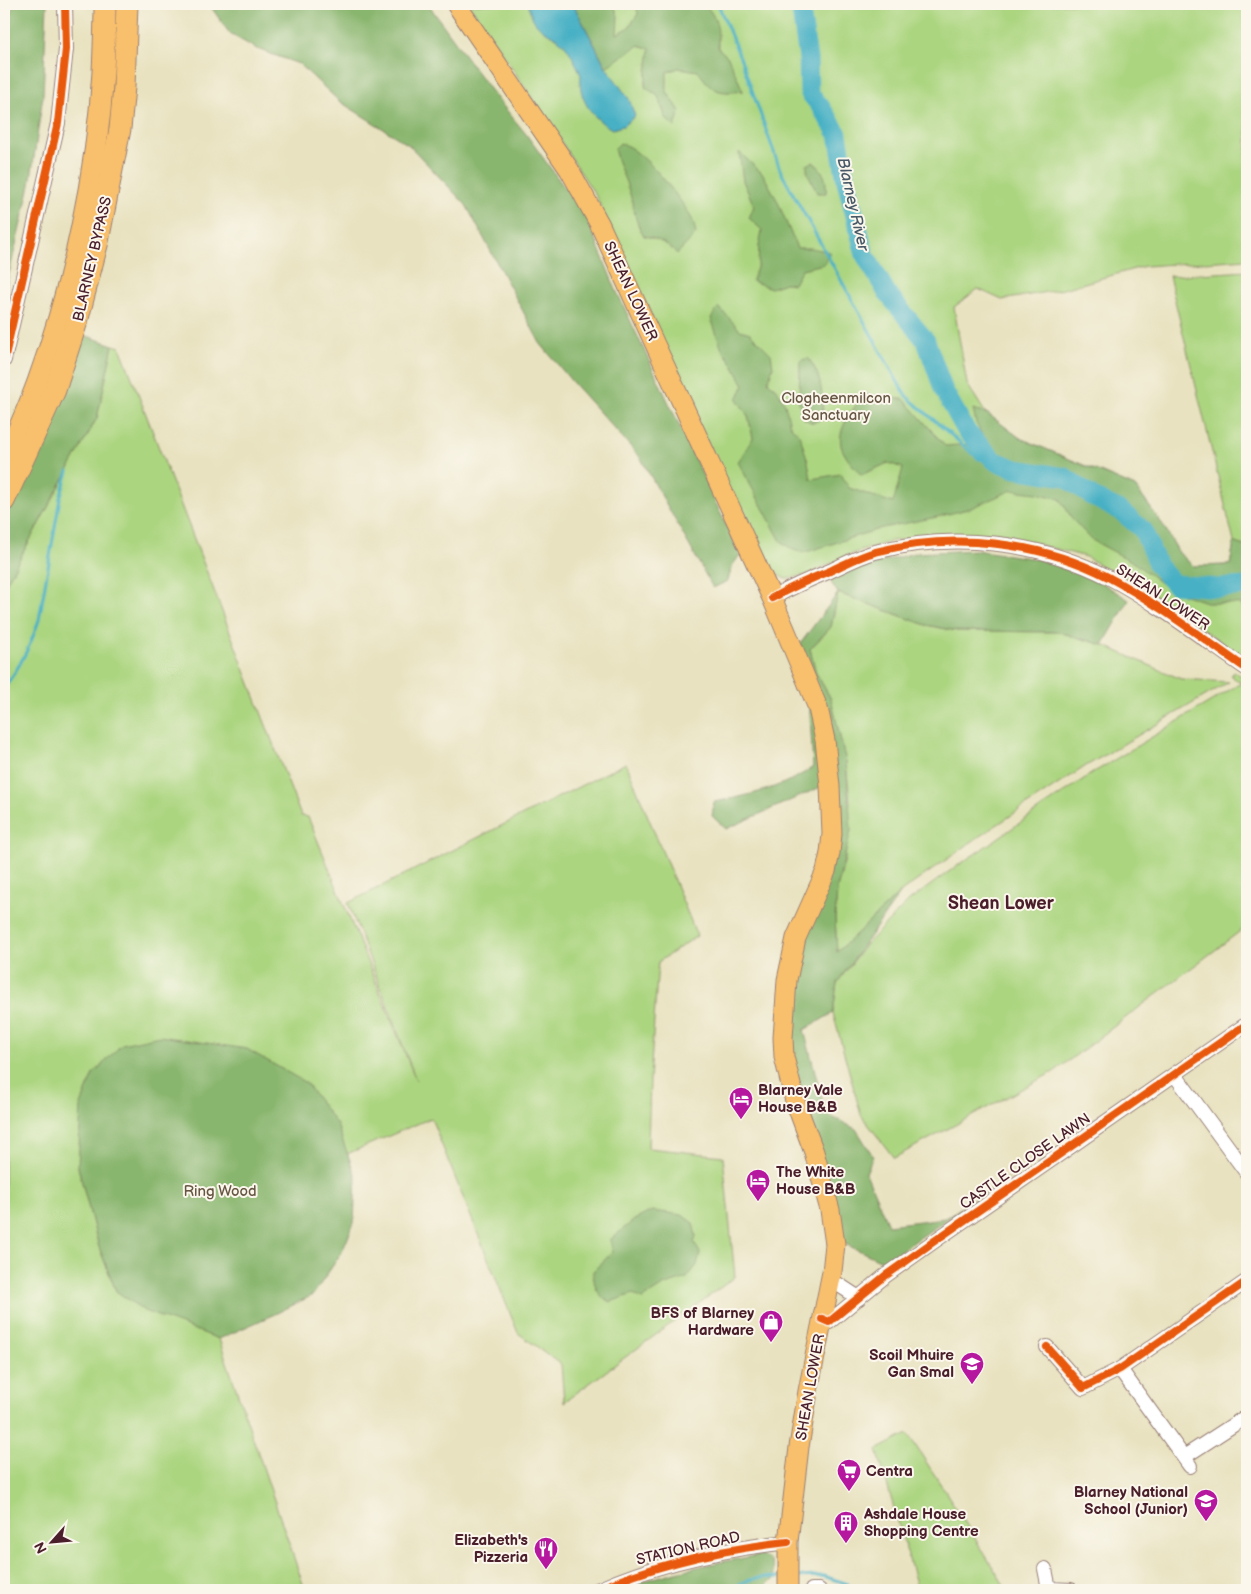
<svg xmlns="http://www.w3.org/2000/svg" width="1251" height="1594" font-family="'Balsamiq Sans',sans-serif">
	<rect width="100%" height="100%" fill="#fbf7ec"/>
	<filter id="ink" filterUnits="userSpaceOnUse"><feTurbulence type="fractalNoise" baseFrequency=".02" numOctaves="2"/><feDisplacementMap in="SourceGraphic" scale="10" xChannelSelector="R" yChannelSelector="G"/><feConvolveMatrix kernelMatrix="1 2 1 2 8 2 1 2 1" color-interpolation-filters="sRGB"/></filter>
	<filter id="wash" filterUnits="userSpaceOnUse"><feTurbulence type="fractalNoise" baseFrequency=".0096" numOctaves="4" result="noise"/><feDisplacementMap in="SourceGraphic" scale="20" xChannelSelector="R" yChannelSelector="G"/><feGaussianBlur stdDeviation="1.12" result="paint"/><feColorMatrix in="noise" values="0 0 0 0 0 0 0 0 0 0 0 0 0 0 0 0 0 1.4 0 .05"/><feComposite in="paint" operator="in"/></filter>
	<g filter="url(#wash)">
		<rect width="100%" height="100%" fill="#e8e2c0"/>
		<g fill="#acd580" stroke="#7b7a56">
			<path d="M469,4H1247V259L1145,266L1063,289L1002,300L978,289L954,307L967,384L985,412L1020,438L1135,487L1163,525L1179,553L1193,566L1230,565L1234,542L1169,276L1247,271V661L1170,605L1086,557L1022,540L958,534L892,541L848,555L807,575L785,579L770,570L758,555L596,196L551,126Z"/>
			<path d="M113,345L120,347L301,816L308,817L416,1080L348,903L626,763L697,936L658,962L650,1080L648,1148L723,1156L735,1277L564,1402L561,1364L518,1333L431,1118L347,1154L337,1125L78,1167L99,1247L116,1291L184,1325L219,1339L305,1590H4V587L97,418Z"/>
			<path d="M838,593L926,625L957,631L1059,632L1103,645L1181,679L1229,682L1086,766L977,838L901,892L837,953L835,918L837,889L845,859L850,801L846,762L831,699L816,673L810,649L831,627Z"/>
			<path d="M1234,671L1247,680V926L1055,1071L894,1158L861,1115L833,1013L837,983L867,943L909,901L947,873L1091,774L1241,683L1231,676Z"/>
			<path d="M908,1434L958,1511L1007,1590L917,1587L877,1450Z"/>
		</g>
		<g fill="#89b66e" stroke="#6a6a4c">
			<path d="M13,4H47L43,95L30,185L4,295V50Z"/>
			<path d="M209,4H428L490,90L526,134L587,219L616,290L740,555L732,566L728,581L713,588L640,457L573,383L540,343L466,205L409,145L339,101L299,64L257,49L230,34Z"/>
			<path d="M573,4H614L618,17L617,34L628,28L638,14L636,4H704C719,20 718,26 718,48L728,57L743,91C718,94 713,92 698,71L679,68L667,72V92L680,111L675,127L666,119L658,96L645,87L650,49L639,45L606,67Z"/>
			<path d="M620,143C643,149 680,197 692,219C694,223 695,229 696,234L677,254C667,243 657,239 644,236C634,221 635,210 630,194C625,178 618,165 614,149Z"/>
			<path d="M739,152L763,174L777,200L797,248H811L830,252L824,264L802,269L794,284L785,283L771,288L752,281L758,265L759,246L762,230L749,218L754,206L743,181Z"/>
			<path d="M813,162C824,170 827,180 826,193H817L807,171V165Z"/>
			<path d="M719,307L740,330L750,333L771,354L773,367L768,382L776,388L785,404L790,425L800,436L808,462L811,479L841,474L849,488L893,503L903,468L888,463L861,475C856,468 848,461 844,453C832,433 853,410 864,394L882,398L904,399L945,446L986,443L976,423L973,410L988,414L1020,438L1135,487L1163,525L1179,553L1193,566L1230,565L1234,542L1247,547V613L1240,604L1209,603L1170,590L1133,562L1092,540L1073,520L1060,499L1037,493L1012,490L971,508L937,517L882,528L803,553L791,549L781,541L738,462L753,438L748,416L737,399L744,385L733,365L722,349L711,318Z"/>
			<path d="M81,334L113,345L97,418L4,587V518L32,458Z"/>
			<path d="M808,358C823,376 822,396 823,418L813,423L804,419L799,403L800,361Z"/>
			<path d="M975,550L1037,559L1102,583L1129,600L1103,645L1059,632L957,631L926,625L838,593L831,627L810,649L816,673L831,699L846,762L851,830L837,889L835,918L837,952L901,892L837,983L833,1013L804,1030L826,1114L856,1129L873,1156L866,1173L888,1225L945,1218L1008,1178L884,1262L845,1244L822,1156L789,1052L793,979L840,839L800,644L838,593L830,581L849,570L915,553Z"/>
			<path d="M809,699L816,717L823,786L726,829L712,816L714,802C748,796 785,787 813,767Z"/>
			<path d="M160,1036L247,1049L306,1083L337,1125L356,1177L354,1223L342,1252L313,1295L277,1313L219,1339L144,1311L116,1291L99,1247L78,1167L81,1105L93,1074L122,1044Z"/>
			<path d="M652,1211L682,1215L693,1223L696,1236L694,1242L700,1253L697,1265L687,1278L663,1286L642,1299L633,1294L610,1302C596,1295 594,1285 593,1271L613,1252L610,1240L634,1220Z"/>
			<path d="M761,1555C775,1561 773,1566 774,1579L760,1590H618C663,1573 712,1563 761,1555Z"/>
		</g>
		<path fill="#46b0c4" stroke="#486878" d="M528,4H573L606,67L629,99L635,116L623,126L612,129C595,120 582,104 580,84C580,81 581,78 581,76C579,69 573,58 569,51C556,29 534,37 528,4Z"/>
		<g fill="none" stroke-linecap="round" stroke-linejoin="round">
			<g stroke="#46b0c4" stroke-width="3">
				<path d="M718,4L742,62L781,172L905,395L979,459L995,461"/>
				<path d="M4,687C20,668 31,644 39,620L60,498L68,471"/>
				<path d="M793,1577L823,1576L848,1584L850,1590"/>
				<path d="M732,1590C745,1577 765,1577 782,1577"/>
			</g>
			<path stroke="#46b0c4" stroke-width="19" d="M800,4L808,59L809,92L820,106L838,134L846,181L865,255L887,293L926,341L944,391L967,432L995,461L1016,469L1065,477L1093,497L1122,512L1143,530L1158,566L1174,584L1218,588L1247,586"/>
		</g>
	</g>
	<g filter="url(#ink)">
		<g fill="none" stroke-linecap="round" stroke-linejoin="round">
			<defs>
				<g id="minor">
					<path d="M4,360L58,123L66,49L65,4"/>
					<path d="M772,598C790,588 810,579 830,571C845,564 860,556 875,552C952,532 1038,541 1108,577C1157,603 1202,638 1247,669"/>
					<path d="M1175,1075L1247,1173"/>
					<path d="M830,1282L836,1283L859,1298"/>
					<path d="M822,1319L829,1322L885,1276L933,1242L1247,1024"/>
					<path d="M1047,1347L1083,1388L1120,1369L1247,1281"/>
					<path d="M1120,1369L1190,1466"/>
					<path d="M1184,1457L1247,1416"/>
					<path d="M1045,1569L1049,1589L1071,1590"/>
					<path d="M597,1590C656,1564 723,1549 788,1542"/>
					<path d="M812,1590H819"/>
				</g>
				<path id="major" d="M456,4L569,169L599,223L772,598L818,708L825,740L830,786L832,834L830,853L826,871L796,938L787,980L783,1038L784,1057L795,1101L814,1152L830,1210L835,1244L832,1272L808,1391L799,1447L788,1542V1590"/>
				<g id="highway">
					<path d="M4,462C16,436 28,409 38,382C73,285 97,175 103,72C104,49 105,26 105,4"/>
					<path d="M4,501L55,390L78,318L98,241L120,129L124,87L127,4"/>
				</g>
			</defs>
			<use href="#minor" stroke="#998076" stroke-width="16"/>
			<use href="#major" stroke="#998076" stroke-width="21"/>
			<use href="#highway" stroke="#998076" stroke-width="23"/>
			<use href="#minor" stroke="#fff" stroke-width="14"/>
			<use href="#major" stroke="#f8bf6c" stroke-width="19"/>
			<use href="#highway" stroke="#f8bf6c" stroke-width="21"/>
			<defs>
				<g id="cycleway">
					<path d="M4,360L58,123L66,49L65,4"/>
					<path d="M772,598C790,588 810,579 830,571C845,564 860,556 875,552C952,532 1038,541 1108,577C1157,603 1202,638 1247,669"/>
					<path d="M822,1319L829,1322L885,1276L933,1242L1247,1024"/>
					<path d="M1047,1347L1083,1388L1120,1369L1247,1281"/>
					<path d="M597,1590C656,1564 723,1549 788,1542"/>
				</g>
			</defs>
			<use href="#cycleway" stroke="#fbf7ec" stroke-width="11"/>
			<use href="#cycleway" stroke="#e8590c" stroke-width="8"/>
		</g>
	</g>
	<defs>
		<symbol id="hotel-pin" viewBox="-11 -11 22 30"><path d="M0 17L-7.5 6A9.5 9.5 0 1 1 7.5 6Z" fill="#b5179e" stroke="#fbf7ec"/><path d="M-6-4.5h1.5V1H6V5H4.5V3h-9V5H-6ZM-4 0a1.8 1.8 0 1 1 3.6 0ZM.5 0V-2.5h3Q6-2.5 6 0Z" fill="#fff"/></symbol>
		<symbol id="shop-pin" viewBox="-11 -11 22 30"><path d="M0 17L-7.5 6A9.5 9.5 0 1 1 7.5 6Z" fill="#b5179e" stroke="#fbf7ec"/><path d="M-5-2.5h2.3a2.7 3.5 0 0 1 5.4 0H5L5.5 6h-11ZM-1.5-2.5h3a1.5 2.3 0 0 0-3 0Z" fill="#fff"/></symbol>
		<symbol id="school-pin" viewBox="-11 -11 22 30"><path d="M0 17L-7.5 6A9.5 9.5 0 1 1 7.5 6Z" fill="#b5179e" stroke="#fbf7ec"/><path d="M0-5L7-2L0 1L-7-2ZM-4 1L0 2.5L4 1V4Q0 6-4 4Z" fill="#fff"/></symbol>
		<symbol id="supermarket-pin" viewBox="-11 -11 22 30"><path d="M0 17L-7.5 6A9.5 9.5 0 1 1 7.5 6Z" fill="#b5179e" stroke="#fbf7ec"/><path d="M-6-5.5h2.5l.6 2H6L4.5 2H-2.5L-4.4-4H-6ZM-1.5 3.2a1.3 1.3 0 1 0 .1 0ZM3 3.2a1.3 1.3 0 1 0 .1 0Z" fill="#fff"/></symbol>
		<symbol id="building-pin" viewBox="-11 -11 22 30"><path d="M0 17L-7.5 6A9.5 9.5 0 1 1 7.5 6Z" fill="#b5179e" stroke="#fbf7ec"/><path d="M-4-6H4V6H1V3H-1V6H-4ZM-2.5-4.3h1.7v1.8h-1.7ZM.8-4.3h1.7v1.8H.8ZM-2.5-1h1.7V.8h-1.7ZM.8-1h1.7V.8H.8Z" fill="#fff"/></symbol>
		<symbol id="restaurant-pin" viewBox="-11 -11 22 30"><path d="M0 17L-7.5 6A9.5 9.5 0 1 1 7.5 6Z" fill="#b5179e" stroke="#fbf7ec"/><path d="M-5-6h1v4h1v-4h1v4h1v-4h1v5L-1.5 .5V6h-2V.5L-5-1ZM5-6V6H3V1.5H1.5Q1.5-4 5-6Z" fill="#fff"/></symbol>
	</defs>
	<g fill-rule="evenodd">
		<use href="#hotel-pin" x="727" y="1085" width="28" height="38"/>
		<use href="#hotel-pin" x="744" y="1167" width="28" height="38"/>
		<use href="#shop-pin" x="757" y="1308" width="28" height="38"/>
		<use href="#school-pin" x="958" y="1350" width="28" height="38"/>
		<use href="#supermarket-pin" x="835" y="1457" width="28" height="38"/>
		<use href="#school-pin" x="1192" y="1487" width="28" height="38"/>
		<use href="#building-pin" x="832" y="1509" width="28" height="38"/>
		<use href="#restaurant-pin" x="532" y="1535" width="28" height="38"/>
	</g>
	<g text-anchor="middle" stroke-width="4" stroke-linejoin="round" paint-order="stroke">
		<g font-size="15" fill="#4a1f2b" stroke="#fbf7ec">
			<text transform="translate(92 259) rotate(-77)" y="5">BLARNEY BYPASS</text>
			<text transform="translate(631 291) rotate(65)" y="5">SHEAN LOWER</text>
			<text transform="translate(1163 597) rotate(33)" y="5">SHEAN LOWER</text>
			<text transform="translate(1025 1161) rotate(-35)" y="5">CASTLE CLOSE LAWN</text>
			<text transform="translate(810 1387) rotate(-80)" y="5">SHEAN LOWER</text>
			<text transform="translate(688 1548) rotate(-13)" y="5">STATION ROAD</text>
		</g>
		<g font-size="15" fill="#675644" stroke="#fbf7ec">
			<text x="836" y="403">Clogheenmilcon<tspan x="836" dy="17">Sanctuary</tspan></text>
			<text x="220" y="1196">Ring Wood</text>
		</g>
		<g font-size="15" font-weight="bold" fill="#4a1f2b" stroke="#fbf7ec" text-anchor="start">
			<text x="758" y="1095">Blarney Vale<tspan x="758" dy="17">House B&amp;B</tspan></text>
			<text x="776" y="1177">The White<tspan x="776" dy="17">House B&amp;B</tspan></text>
			<text x="754" y="1318" text-anchor="end">BFS of Blarney<tspan x="754" dy="17">Hardware</tspan></text>
			<text x="954" y="1360" text-anchor="end">Scoil Mhuire<tspan x="954" dy="17">Gan Smal</tspan></text>
			<text x="866" y="1476">Centra</text>
			<text x="1188" y="1497" text-anchor="end">Blarney National<tspan x="1188" dy="17">School (Junior)</tspan></text>
			<text x="864" y="1519">Ashdale House<tspan x="864" dy="17">Shopping Centre</tspan></text>
			<text x="528" y="1545" text-anchor="end">Elizabeth's<tspan x="528" dy="17">Pizzeria</tspan></text>
		</g>
		<g font-size="16" font-style="italic" fill="#485968" stroke="#fbf7ec">
			<text transform="translate(854 204) rotate(77)" y="6">Blarney River</text>
		</g>
		<g font-size="18" font-weight="bold" fill="#4a1f2b" stroke="#fbf7ec">
			<text x="1001" y="909">Shean Lower</text>
		</g>
	</g>
	<rect width="1251" height="1594" fill="none" stroke="#fbf7ec" stroke-width="20"/>
	<g transform="translate(52 1542) rotate(243)" stroke="#fbf7ec" stroke-width="4" paint-order="stroke">
	<path d="M0-4L9 19L0 12L-9 19Z" fill="#4a1f2b"/>
	<text y="-8" font-size="14" font-weight="bold" text-anchor="middle" fill="#4a1f2b">N</text>
	</g>
</svg>
